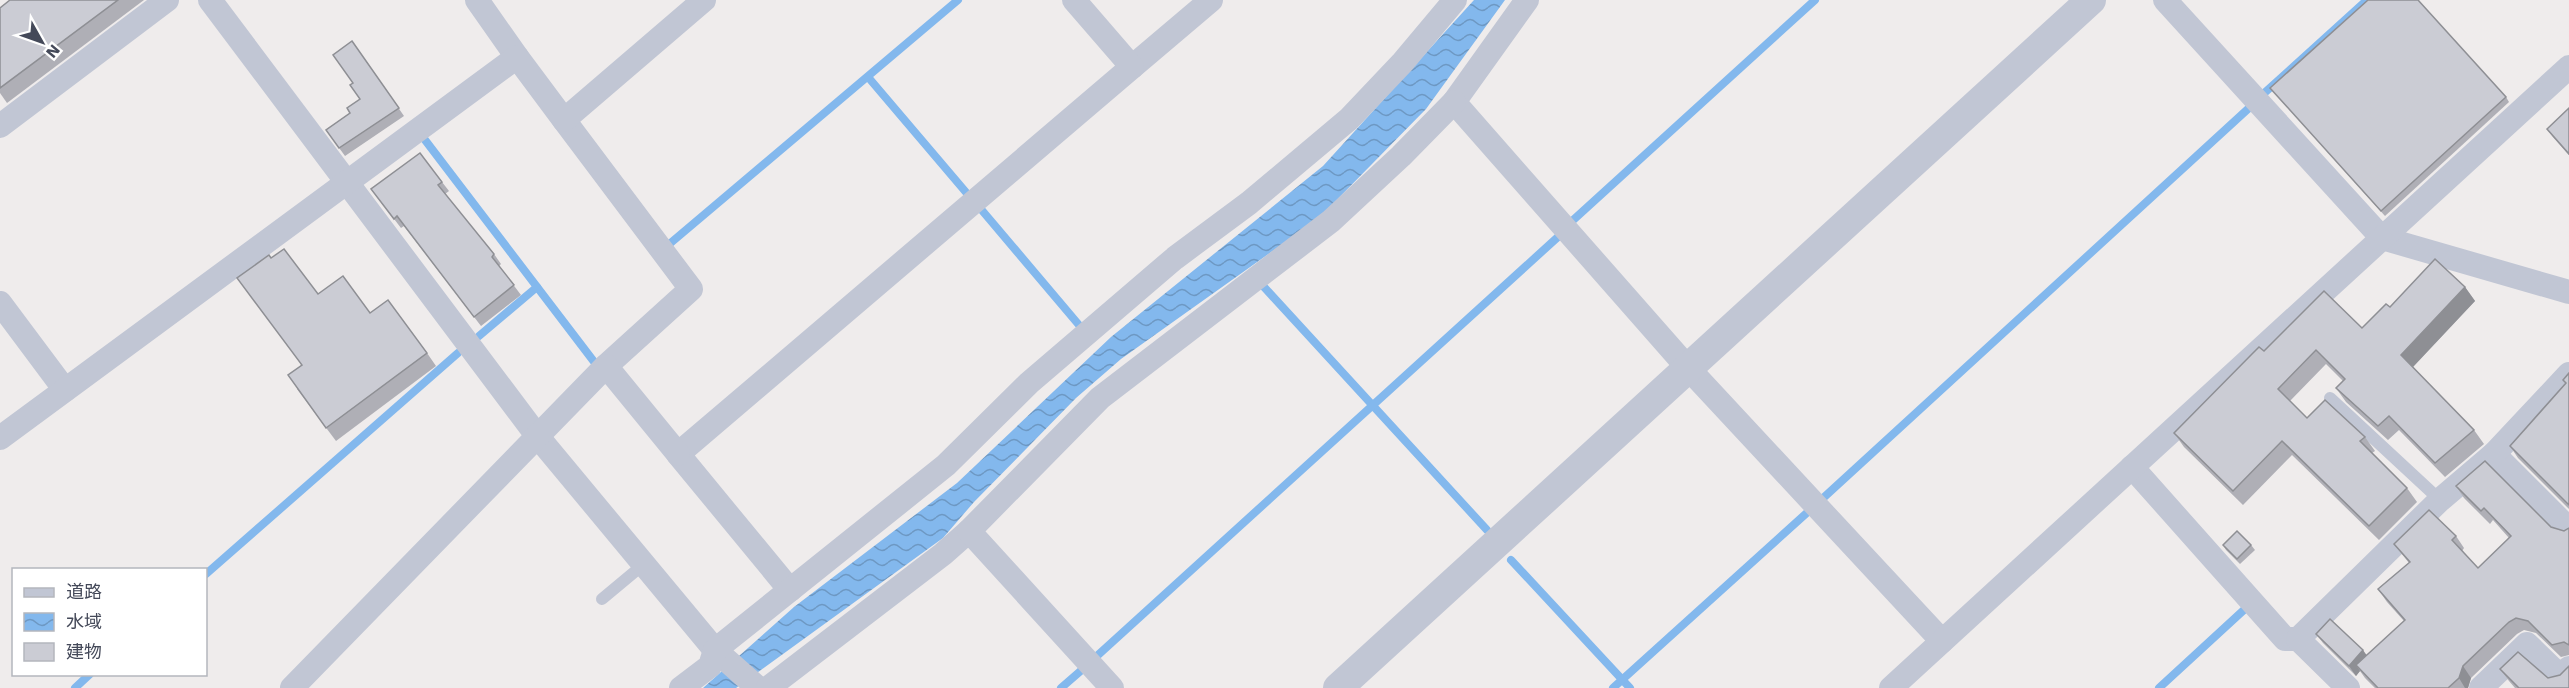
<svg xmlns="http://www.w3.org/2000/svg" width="2569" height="688" font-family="'Work Sans','Noto Sans JP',sans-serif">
	<defs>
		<pattern id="water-waves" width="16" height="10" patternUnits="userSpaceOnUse" patternTransform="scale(1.5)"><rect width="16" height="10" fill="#83b8ed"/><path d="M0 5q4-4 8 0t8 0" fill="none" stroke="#6d98c3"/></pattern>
	</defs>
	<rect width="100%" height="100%" fill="#efecec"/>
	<path fill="url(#water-waves)" d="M1474,0H1505L1426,109L1319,218L1121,359L1076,398L974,502L943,538L736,688H703L794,607L957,483L1111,337L1323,166Z"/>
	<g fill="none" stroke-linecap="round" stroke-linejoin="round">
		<g stroke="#83b8ed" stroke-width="8">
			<path d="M868,77L970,197"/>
			<path d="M2261,96L2367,0"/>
			<path d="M422,136L595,363"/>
			<path d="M980,208L1079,325"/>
			<path d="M1571,222L1815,0"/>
			<path d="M667,246L958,0"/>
			<path d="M1264,287L1487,530"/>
			<path d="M479,336L537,287"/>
			<path d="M1821,500L2249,108"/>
			<path d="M1511,560L1630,688"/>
			<path d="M206,574L458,353"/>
			<path d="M1098,655L1559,236"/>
			<path d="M75,688L90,674"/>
			<path d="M1061,688L1084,668"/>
			<path d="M1613,688L1810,510"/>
			<path d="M2159,688L2246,608"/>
		</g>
		<g stroke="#c1c6d4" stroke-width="12">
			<path d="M2330,398L2440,500"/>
			<path d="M602,599L644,564"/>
		</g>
		<g stroke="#c1c6d4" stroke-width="24">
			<path d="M210,0L538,437L715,650L758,688"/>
			<path d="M477,0L517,57"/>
			<path d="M1527,0L1454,102L1688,368L1942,641"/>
			<path d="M2165,0L2382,238L2569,292"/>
			<path d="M1132,67L1211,0"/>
			<path d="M564,120L691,289L606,366"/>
			<path d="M0,126L167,0"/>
			<path d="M0,303L65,390"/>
			<path d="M0,438L517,57L564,120L704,0"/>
			<path d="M2494,454L2569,529"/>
			<path d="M2132,467L2285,639H2298"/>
			<path d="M790,590L678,454L1132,67L1074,0"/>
			<path d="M292,688L606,366L678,454"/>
			<path d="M681,688L710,666L715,650L946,465L1029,383L1175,258L1249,203L1349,119L1403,62L1455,0"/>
			<path d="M768,688L943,554L969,531"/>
			<path d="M1112,688L969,531L1100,398L1331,221L1401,156L1454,102"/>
			<path d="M1891,688L2569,67"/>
			<path d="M2348,688L2298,639L2440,500L2494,454L2569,374"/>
			<path d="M2481,688L2527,644L2560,676L2569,668"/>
		</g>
		<path stroke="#c1c6d4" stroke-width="30" d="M1338,688L2091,0"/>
	</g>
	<g fill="#afafb6">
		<path d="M10,0H144L7,103L0,93V8Z"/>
		<path d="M352,41L404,116L345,156L326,130L350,113L360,99L353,83Z"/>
		<path d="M2270,88L2506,97L2509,102L2385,216Z"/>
		<path d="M2569,108V155L2553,137L2547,129Z"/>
		<path d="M442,182L449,191L445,194L494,254L501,264L499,266L521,295L481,326L404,226L401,228L371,189Z"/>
		<path d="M271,258L318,294L370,313L427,353L436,366L336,441L297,389L301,365Z"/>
		<path d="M2465,287L2475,301L2413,367L2474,430L2484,444L2445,477L2399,430L2388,440L2346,402L2336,388L2343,381L2326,364L2290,401L2307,418L2365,437L2375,451L2372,453L2407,488L2417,502L2379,540L2292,455L2243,505L2184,447L2174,433L2264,351L2362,328L2390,307Z"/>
		<path d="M2569,373V509L2518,458L2510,446L2566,384L2563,380Z"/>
		<path d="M2456,486L2551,527L2564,531L2569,528V655L2561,657L2536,633L2524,630L2517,634L2471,678L2468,688H2375L2365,678L2360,671L2356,676L2323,643L2316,634L2367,655L2404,621L2387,602L2378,589L2409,563L2394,544L2456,536L2464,548L2462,551L2478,568L2509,538L2493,520L2490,524L2464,498Z"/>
		<path d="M2223,545H2251L2255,550L2240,564L2226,550Z"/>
		<path d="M2500,669L2548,678L2560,675L2569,688H2515L2509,681Z"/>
	</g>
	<g fill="#8e8f94">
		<path d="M2465,287L2475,301L2411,369L2401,355Z"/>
		<path d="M2363,650L2370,660L2356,665L2360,671L2356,676L2349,666Z"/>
		<path d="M2463,666L2471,678L2468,688H2465L2459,678Z"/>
	</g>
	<g fill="#cbccd4" stroke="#8e8f94" stroke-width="1.5">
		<path d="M10,0H118L0,88V8Z"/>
		<path d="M2368,0H2418L2506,97L2381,211L2270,88Z"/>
		<path d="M352,41L399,108L339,148L326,130L350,113L347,108L360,99L350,85L353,83L333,55Z"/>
		<path d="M2569,108V154L2547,129Z"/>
		<path d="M420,153L442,182L438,185L494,254L492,257L514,285L474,317L397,216L394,219L371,189Z"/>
		<path d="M284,249L318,294L343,276L370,313L388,300L427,353L326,428L288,375L302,365L237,278L269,255L271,258Z"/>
		<path d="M2435,259L2465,287L2401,355L2474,430L2435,463L2389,416L2378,426L2336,388L2345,379L2316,350L2278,389L2307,418L2325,400L2365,437L2360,441L2407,488L2369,526L2282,441L2233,491L2174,433L2252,354L2259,347L2264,351L2324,291L2362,328L2386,304L2390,307Z"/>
		<path d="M2569,373V505L2510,446L2566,383L2563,380Z"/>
		<path d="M2485,461L2551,527L2564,531L2569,528V645L2564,642L2552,645L2528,621L2516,618L2509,622L2463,666L2459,678L2448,688H2378L2356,665L2405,620L2378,589L2410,562L2394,544L2429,510L2456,536L2452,540L2478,568L2511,536L2484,508L2481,511L2456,486Z"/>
		<path d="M2237,531L2251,545L2237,559L2223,545Z"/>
		<path d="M2330,619L2363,650L2349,666L2316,634Z"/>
		<path d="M2518,652L2548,678L2560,675L2569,666V688H2519L2500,669Z"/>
	</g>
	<rect x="12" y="568" width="195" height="108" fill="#ffffff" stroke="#b4b6bd" stroke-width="1.5"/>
	<rect x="24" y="588" width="30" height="9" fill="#c1c6d4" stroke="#b4b6bd" stroke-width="1.5"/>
	<text x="66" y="598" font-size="18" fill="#444959">道路</text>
	<rect x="24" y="613" width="30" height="18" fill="url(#water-waves)" stroke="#b4b6bd" stroke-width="1.5"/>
	<text x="66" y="628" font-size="18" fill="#444959">水域</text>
	<rect x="24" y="643" width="30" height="18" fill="#cbccd4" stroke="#b4b6bd" stroke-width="1.5"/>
	<text x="66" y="658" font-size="18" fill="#444959">建物</text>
	<g transform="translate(42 42) rotate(130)" stroke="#ffffff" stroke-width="4.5" paint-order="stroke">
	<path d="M0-4.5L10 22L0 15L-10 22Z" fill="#444959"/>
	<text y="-9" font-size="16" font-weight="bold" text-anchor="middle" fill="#444959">N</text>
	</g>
</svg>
